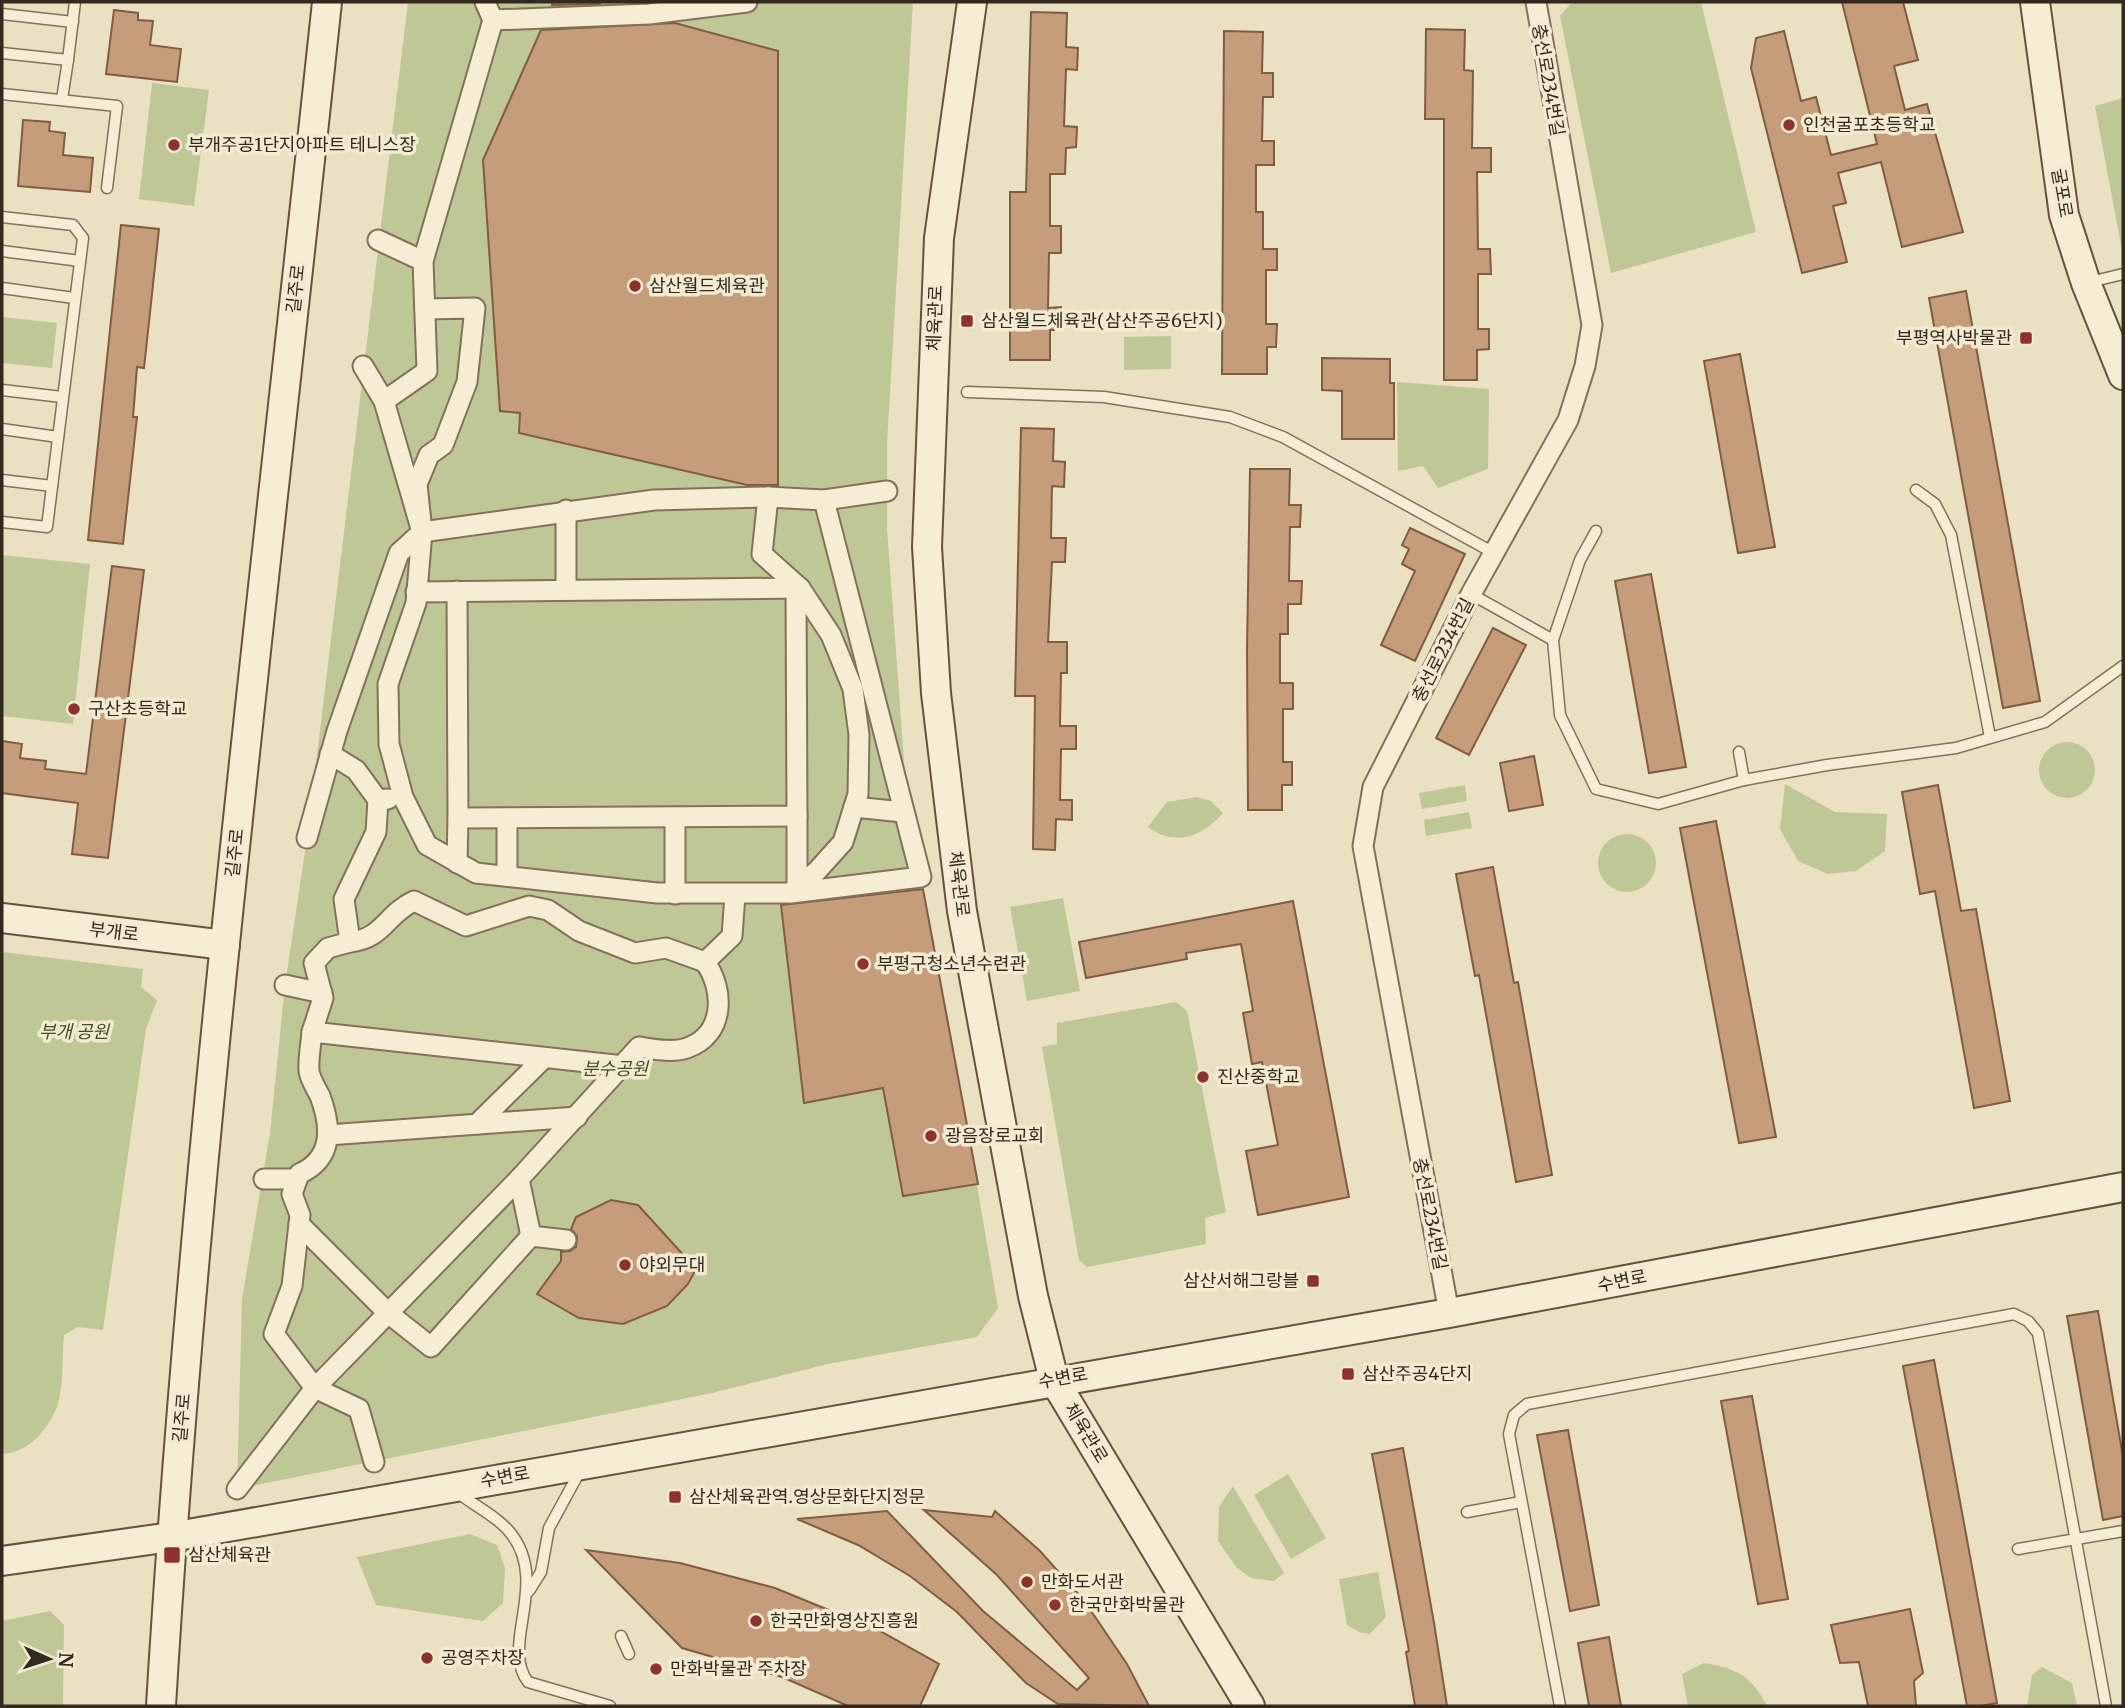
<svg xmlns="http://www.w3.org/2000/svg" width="2125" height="1708" font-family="Merriweather,'Noto Sans KR',serif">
	<rect width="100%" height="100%" fill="#eae0c2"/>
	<g fill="#c0c797">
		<path d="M408,2H913L887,444V528L909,829L958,1075L998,1308L977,1337L828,1364L712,1393L237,1489L242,1299L270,1133L285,985L307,838Z"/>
		<path d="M1572,2H1701L1756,232L1611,273L1560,16Z"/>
		<path d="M152,83L209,90L194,206L139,199Z"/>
		<path d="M2123,98V256L2095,106Z"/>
		<path d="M2,317L57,323L52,368L2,363Z"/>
		<path d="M1171,336V369L1124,370V337Z"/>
		<path d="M1397,382L1489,389L1488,469L1438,488L1423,466L1398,471Z"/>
		<path d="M2,555L90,564L73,724L2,716Z"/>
		<circle cx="2067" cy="770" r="28"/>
		<path d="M1785,784L1835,812L1887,814L1885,851L1856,871L1828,874L1798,861L1780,829Z"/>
		<path d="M1465,785L1467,801L1422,809L1419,793Z"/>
		<path d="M1197,797L1211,801L1223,813C1202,837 1175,847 1148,827L1167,802Z"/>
		<path d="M1469,812L1472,828L1426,836L1424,820Z"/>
		<circle cx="1627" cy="863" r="29"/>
		<path d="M1063,898L1080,991L1027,1001L1010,907Z"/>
		<path d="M2,952L143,969L141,987L157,1000L146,1029L103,1330L78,1327L64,1335C62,1357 64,1386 57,1407C47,1431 28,1453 2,1454Z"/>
		<path d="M1176,1002L1187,1011L1226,1212L1205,1218L1206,1244L1087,1267L1079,1260L1042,1047L1057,1044V1023Z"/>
		<path d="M1288,1474L1326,1538L1291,1559L1254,1495Z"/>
		<path d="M1233,1486L1284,1573L1274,1581L1251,1578L1237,1568L1218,1541L1219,1507Z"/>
		<path d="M470,1534L497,1545L505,1568L503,1603L483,1621L376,1605L357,1557Z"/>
		<path d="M1378,1572L1386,1617L1370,1634L1359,1632L1347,1625L1339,1579Z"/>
		<path d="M50,1611L64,1625L63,1706H2V1621Z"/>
		<path d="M1704,1663C1737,1668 1751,1676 1767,1706H1688L1682,1674Z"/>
		<path d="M2042,1667L2072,1683L2077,1706H2027L2032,1675Z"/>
	</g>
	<g fill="#c69d7b" stroke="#805d42" stroke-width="2">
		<path d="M553,2H594L601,4L552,5Z"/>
		<path d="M1842,2H1903L1918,60L1894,66L1905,110L1927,104L1963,232L1902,247L1881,162L1838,173L1846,203L1833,206L1847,262L1802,273L1751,68L1756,38L1784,31L1801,101L1816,97L1831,155L1877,144Z"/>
		<path d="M114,10L138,13V20L153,21L150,45L181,49L177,82L106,74Z"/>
		<path d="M1031,12L1067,13L1066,47L1078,48L1077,70L1066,69L1064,126L1077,127L1076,147L1066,148L1065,174H1050V226H1061V253H1049L1048,308L1061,307V330H1050V360H1010V192H1026Z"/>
		<path d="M675,23L778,51V485H747L519,433L520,413L500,411L483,160L541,30Z"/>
		<path d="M1426,29L1465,30L1464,70L1473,71L1472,148H1491V172H1477L1478,249H1490L1491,274H1478V329H1489V349L1477,350V380H1444V119H1425Z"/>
		<path d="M1224,31L1263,32L1262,73H1273V97H1263L1262,141H1274V165H1256V212H1263V249H1277V270H1266V324H1277L1276,347H1267V374H1222Z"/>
		<path d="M23,120L50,122L49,131L65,133L63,155L93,158L90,192L18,186Z"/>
		<path d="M121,225L159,229L144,368L137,367L133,417H137L123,544L88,540Z"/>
		<path d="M1966,291L2040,701L2003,708L1929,298Z"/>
		<path d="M1740,354L1775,547L1738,553L1704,361Z"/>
		<path d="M1322,358L1390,359V383H1394V439H1342V391L1322,390Z"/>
		<path d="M1021,428L1054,429L1053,461L1065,462L1064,487L1052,486L1051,538H1066L1065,562H1052L1048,642H1067V673H1061L1060,726H1076V749H1061L1060,800H1072V820L1056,819L1055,850L1033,849L1035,696H1015Z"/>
		<path d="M1250,469H1290L1289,505H1301L1300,527H1290L1289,581H1302L1301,604H1288V634H1280V683H1293V709H1283V762H1292V785H1282V810H1248L1247,650Z"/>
		<path d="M1410,528L1465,554L1415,661L1381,645L1415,571L1402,564L1409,549L1402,545Z"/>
		<path d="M112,566L144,570L108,858L72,854L78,803L2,793V741L22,744L20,758L46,761L45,769L86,774Z"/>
		<path d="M1651,574L1686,767L1649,773L1615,581Z"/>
		<path d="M1493,628L1526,645L1469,755L1436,738Z"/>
		<path d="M1534,756L1543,805L1509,811L1500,763Z"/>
		<path d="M1938,785L1961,911L1976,909L2010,1101L1974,1108L1935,891L1920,894L1902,792Z"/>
		<path d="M1716,821L1776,1137L1739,1143L1680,828Z"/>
		<path d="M1493,867L1514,983L1518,982L1552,1175L1516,1182L1479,975L1475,976L1456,874Z"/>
		<path d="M923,889L978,1184L903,1196L883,1088L804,1103L781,905Z"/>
		<path d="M1293,901L1349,1197L1258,1215L1246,1151L1278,1145L1262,1062L1252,1064L1243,1013L1253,1011L1241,944L1186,953L1187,959L1086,978L1079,942Z"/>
		<path d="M611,1200L638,1205L696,1269L688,1284L667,1306L623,1324L579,1318L537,1294L561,1261V1252L570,1251L576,1247L577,1236L571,1229L576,1217Z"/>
		<path d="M2098,1311L2123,1457V1516L2103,1520L2067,1316Z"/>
		<path d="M1934,1360L1997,1703L1981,1706H1967L1903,1366Z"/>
		<path d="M1752,1396L1788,1599L1758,1604L1721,1401Z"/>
		<path d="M1568,1430L1599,1605L1570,1611L1537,1435Z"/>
		<path d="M1403,1448L1434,1623L1447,1706H1415L1406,1652L1409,1651L1372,1454Z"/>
		<path d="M924,1510L992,1517L995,1511L1040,1551L1083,1599L1127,1664L1149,1706L1058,1704L1026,1683L957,1612L910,1576L858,1545L797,1519L887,1511L983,1611L1077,1690L1089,1678L997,1575Z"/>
		<path d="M586,1550L680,1563L775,1588L880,1631L939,1664L920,1706H848L782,1677L682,1648Z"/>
		<path d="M1910,1609L1923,1673L1914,1681L1916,1706H1868L1859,1662L1840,1663L1831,1625Z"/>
		<path d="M1609,1637L1621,1706H1589L1578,1643Z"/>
	</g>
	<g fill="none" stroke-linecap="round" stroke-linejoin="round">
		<defs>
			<g id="lane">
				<path d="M2,14L73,22"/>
				<path d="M2,53L68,60L75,2"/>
				<path d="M2,94L117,106L107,188"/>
				<path d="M62,99L68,60"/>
				<path d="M2,217L73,225L83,238L47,527L2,522"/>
				<path d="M2,251L80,261"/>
				<path d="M2090,282L2123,274"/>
				<path d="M2,288L74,298"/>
				<path d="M2,390L62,397"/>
				<path d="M967,392L1104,397L1230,417L1283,437L1494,553"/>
				<path d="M2,429L58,437"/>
				<path d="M2,480L52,486"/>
				<path d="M1916,490L1935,504L1951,535L1990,737"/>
				<path d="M1471,594L1553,640L1560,715L1596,789L1658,804L1744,780L1827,765L1956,748L2045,722L2123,666"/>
				<path d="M1553,640L1580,560L1596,531"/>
				<path d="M1739,752L1744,780"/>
				<path d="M457,1492C473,1505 500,1518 512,1535C549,1584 500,1646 528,1682L610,1706"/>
				<path d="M1467,1512L1521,1502"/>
				<path d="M2018,1549L2123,1531"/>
				<path d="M529,1591L541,1572L549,1528L580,1471"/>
				<path d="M621,1636L629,1654"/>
				<path d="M1560,1706L1509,1434L1514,1415L1527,1404L2014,1314L2028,1321L2038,1333L2106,1706"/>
			</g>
			<g id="street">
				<path d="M485,2L493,20"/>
				<path d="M378,240L423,261"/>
				<path d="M425,309L475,308L467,382L443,445L429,455L417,484L422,532L416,603L388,684L389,744L403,797L427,845L476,873L657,893H790L816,872L843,842L858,794L859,735L853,689L831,635L800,588L762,554L768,497"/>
				<path d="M363,366L384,401L427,371L423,261L493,20L649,14L747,2"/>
				<path d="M384,401L422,532L654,500L768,497L824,500L887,491"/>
				<path d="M566,510V590"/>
				<path d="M457,591L458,818L797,816L796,588"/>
				<path d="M416,592L800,588"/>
				<path d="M330,754L356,770L378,800L388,799"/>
				<path d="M378,800L376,832L344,899L350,942L328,948L314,963L323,998L312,1032L624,1066"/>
				<path d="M854,807L903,812"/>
				<path d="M797,816V887"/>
				<path d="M307,838L337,731L399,553L422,532"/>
				<path d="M457,863L458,818"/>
				<path d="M507,876V818"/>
				<path d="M791,893L921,877L824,500"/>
				<path d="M675,894V817"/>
				<path d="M350,942C383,939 386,914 414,901L466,926L529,906L548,910L579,931L635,953L666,948L705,962L732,936L735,895"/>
				<path d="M285,985L322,993"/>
				<path d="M312,1032C311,1044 308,1059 309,1071C310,1079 316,1088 320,1096C332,1128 333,1159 299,1174L292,1194L300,1215L292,1286L274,1334L315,1388L359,1409L374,1462"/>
				<path d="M477,1124L544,1058"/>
				<path d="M328,1135L577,1117"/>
				<path d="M264,1179H297"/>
				<path d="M299,1224L388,1313L431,1347L531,1236"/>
				<path d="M566,1240L531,1236L519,1179L639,1047C653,1049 673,1053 687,1048C725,1035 725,990 705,962"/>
				<path d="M1449,1313L1363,846L1373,787L1471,594L1568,420L1585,366L1592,325L1536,2"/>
				<path d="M237,1489L315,1388L519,1179"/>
			</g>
			<g id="secondary">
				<path d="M972,2L939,238L927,547L936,693L962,911L1033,1296L1054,1380L1250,1706"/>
				<path d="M2035,2L2064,215L2086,283L2123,375"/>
				<path d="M2,918L225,945"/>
				<path d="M2,1561L171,1537L1449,1313L2123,1187"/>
				<path d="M161,1706C195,1137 267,569 327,2"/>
			</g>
		</defs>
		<use href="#lane" stroke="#83725b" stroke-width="13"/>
		<use href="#street" stroke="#83725b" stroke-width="23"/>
		<use href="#secondary" stroke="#65533e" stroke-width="32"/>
		<use href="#lane" stroke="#f6edd5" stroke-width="10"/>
		<use href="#street" stroke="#f6edd5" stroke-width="19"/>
		<use href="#secondary" stroke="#f6edd5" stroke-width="28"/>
	</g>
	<g fill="#8e322f" stroke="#f2ead1" stroke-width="2.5">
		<circle cx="1789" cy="125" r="7"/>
		<circle cx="174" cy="145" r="7"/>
		<circle cx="635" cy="286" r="7"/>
		<rect x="960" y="314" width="14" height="14" rx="3.5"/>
		<rect x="2019" y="331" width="14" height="14" rx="3.5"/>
		<circle cx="74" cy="709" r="7"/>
		<circle cx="863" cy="964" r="7"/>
		<circle cx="1203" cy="1077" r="7"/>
		<circle cx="931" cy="1136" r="7"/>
		<circle cx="625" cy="1265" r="7"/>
		<rect x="1306" y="1274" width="14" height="14" rx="3.5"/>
		<rect x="1341" y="1367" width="14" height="14" rx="3.5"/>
		<rect x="668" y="1490" width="14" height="14" rx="3.5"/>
		<rect x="163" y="1546" width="18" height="18" rx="3.5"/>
		<circle cx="1027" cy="1582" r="7"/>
		<circle cx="1055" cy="1605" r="7"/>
		<circle cx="756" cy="1621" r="7"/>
		<circle cx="427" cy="1658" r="7"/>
		<circle cx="656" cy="1669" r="7"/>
	</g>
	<g text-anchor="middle" stroke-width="7" stroke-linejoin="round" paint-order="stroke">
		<g font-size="18" fill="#34291e" stroke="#f2ead1">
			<text transform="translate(1548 80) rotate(80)" y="6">충선로234번길</text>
			<text transform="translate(2062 193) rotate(80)" y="6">굴포로</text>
			<text transform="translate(296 289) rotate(-84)" y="6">길주로</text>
			<text transform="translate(935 318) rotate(-88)" y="6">체육관로</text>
			<text transform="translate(1443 650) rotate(-63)" y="6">충선로234번길</text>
			<text transform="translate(235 853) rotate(-84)" y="6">길주로</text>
			<text transform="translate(959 884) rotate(83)" y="6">체육관로</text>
			<text transform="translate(114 932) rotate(7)" y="6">부개로</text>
			<text transform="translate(1430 1214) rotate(79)" y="6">충선로234번길</text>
			<text transform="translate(1622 1281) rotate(-11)" y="6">수변로</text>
			<text transform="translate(1063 1378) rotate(-10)" y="6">수변로</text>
			<text transform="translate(182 1418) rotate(-85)" y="6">길주로</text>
			<text transform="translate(1086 1433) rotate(59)" y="6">체육관로</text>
			<text transform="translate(505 1477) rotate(-10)" y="6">수변로</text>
		</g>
		<g font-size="18" fill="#34291e" stroke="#f2ead1" text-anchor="start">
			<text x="1803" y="131">인천굴포초등학교</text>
			<text x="188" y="151">부개주공1단지아파트 테니스장</text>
			<text x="649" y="292">삼산월드체육관</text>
			<text x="981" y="327">삼산월드체육관(삼산주공6단지)</text>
			<text x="2012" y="344" text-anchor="end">부평역사박물관</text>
			<text x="88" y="715">구산초등학교</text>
			<text x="877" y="970">부평구청소년수련관</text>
			<text x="1217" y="1083">진산중학교</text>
			<text x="945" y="1142">광음장로교회</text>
			<text x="639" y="1271">야외무대</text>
			<text x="1299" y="1287" text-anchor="end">삼산서해그랑블</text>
			<text x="1362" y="1380">삼산주공4단지</text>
			<text x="689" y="1503">삼산체육관역.영상문화단지정문</text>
			<text x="188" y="1561">삼산체육관</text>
			<text x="1041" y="1588">만화도서관</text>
			<text x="1069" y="1611">한국만화박물관</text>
			<text x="770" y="1627">한국만화영상진흥원</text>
			<text x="441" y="1664">공영주차장</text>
			<text x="670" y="1675">만화박물관 주차장</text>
		</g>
		<g font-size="18" font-style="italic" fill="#434f26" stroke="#f2ead1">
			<text x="74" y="1038">부개 공원</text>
			<text x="615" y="1075">분수공원</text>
		</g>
	</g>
	<rect width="2125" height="1708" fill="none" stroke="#34291e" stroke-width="7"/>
	<g transform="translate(49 1659) rotate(93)" stroke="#f2ead1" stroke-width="5" paint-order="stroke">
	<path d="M0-5L12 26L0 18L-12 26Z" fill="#34291e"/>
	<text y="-10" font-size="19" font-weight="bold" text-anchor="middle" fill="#34291e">N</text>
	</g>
</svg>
